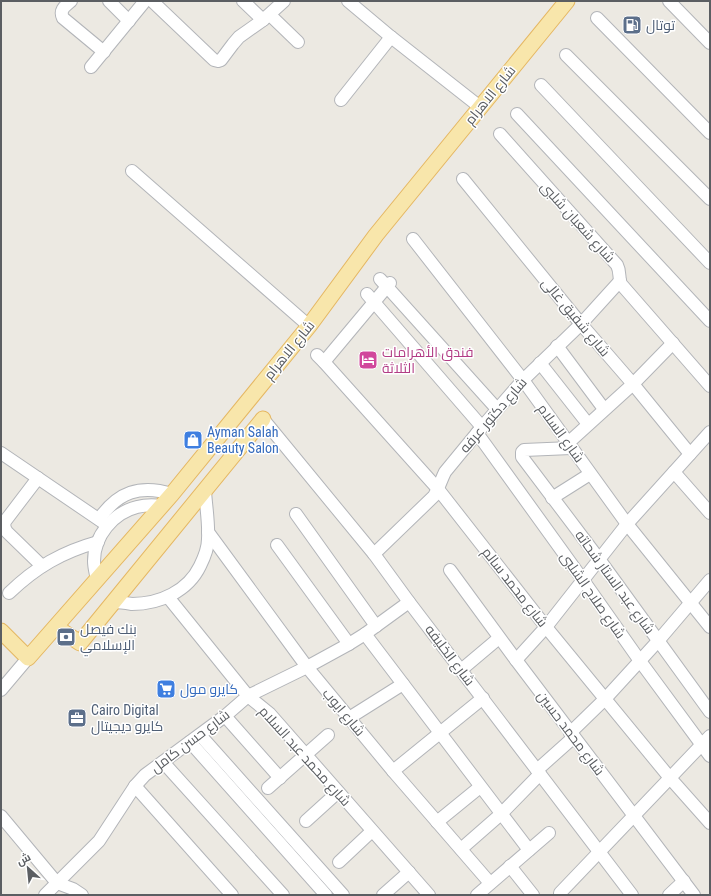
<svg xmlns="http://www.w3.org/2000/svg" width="711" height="896" font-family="'Roboto Condensed',Cairo,sans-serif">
	<rect width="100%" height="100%" fill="#ece9e2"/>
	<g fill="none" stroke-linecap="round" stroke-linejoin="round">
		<defs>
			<g id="minor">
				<path d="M71,1C65,6 59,10 63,18L104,52"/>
				<path d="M109,1L129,21"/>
				<path d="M152,1L214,60L218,61L221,60L233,44L239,37L263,20L284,1"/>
				<path d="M243,1L263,20"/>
				<path d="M348,1L391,37L480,107"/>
				<path d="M669,1L710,43"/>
				<path d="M270,15L298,42"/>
				<path d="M597,18L710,133"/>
				<path d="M566,55L710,199"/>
				<path d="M91,67L145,1"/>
				<path d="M541,85L710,263"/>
				<path d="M341,100L391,37"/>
				<path d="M517,114L710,321"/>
				<path d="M500,134L617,265C621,273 618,277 621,284L710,386"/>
				<path d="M132,171L309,326"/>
				<path d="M463,179L581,324L633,384L690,454"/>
				<path d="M413,239L523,380L627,524L710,627"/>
				<path d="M380,279L497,409"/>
				<path d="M367,294L482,427"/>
				<path d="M557,346L604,409"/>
				<path d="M317,355L324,362L438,489L546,627L670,778L710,823"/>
				<path d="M324,362L390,283"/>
				<path d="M540,363L588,424"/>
				<path d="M263,419L374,554L409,602L632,895"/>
				<path d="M477,433L583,580L640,661L710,756"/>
				<path d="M568,443L633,384L673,343"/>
				<path d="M571,448L524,450L522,452V457L599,559L710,712"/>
				<path d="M1,453L107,525"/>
				<path d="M674,472L710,513"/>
				<path d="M38,478L6,520C3,524 4,528 7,532L42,566"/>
				<path d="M552,498L590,474"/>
				<path d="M296,514L376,626"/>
				<path d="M99,519C118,492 140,484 172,494"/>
				<path d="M208,532L307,667L393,771L490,883"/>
				<path d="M277,545L349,644"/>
				<path d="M374,554L434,496C439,488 441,480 445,472L482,427L523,380L581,324L620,281"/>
				<path d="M450,570L516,660L694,895"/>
				<path d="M97,580C96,574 94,568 94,561C94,536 113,513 137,507C145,505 154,505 162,506"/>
				<path d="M9,593C36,567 62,552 98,542"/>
				<path d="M168,597L248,696L270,714L429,895"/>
				<path d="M114,602C120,602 126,603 132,604C160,604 188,591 200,566C204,558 208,548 208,539C209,523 206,507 205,491"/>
				<path d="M365,634L529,850"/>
				<path d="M516,660L546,627L627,524L710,432"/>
				<path d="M461,670L499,638"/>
				<path d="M1,690L28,658"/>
				<path d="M225,716L280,778"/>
				<path d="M349,718L403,684"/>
				<path d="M570,733L605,699L658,641L710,580"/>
				<path d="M200,735L343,895"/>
				<path d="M190,742L326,895"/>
				<path d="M163,762L283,895"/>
				<path d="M537,770L574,737"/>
				<path d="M393,771L483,698"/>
				<path d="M135,786L232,895"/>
				<path d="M268,788L328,735"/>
				<path d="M1,816L57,883L73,889L82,895"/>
				<path d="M306,821L338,792"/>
				<path d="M437,822L480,787"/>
				<path d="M461,849L501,814L540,774"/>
				<path d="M339,862L372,831"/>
				<path d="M510,866L533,895"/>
				<path d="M560,893L710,736"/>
				<path d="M45,895L99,841L135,786L145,775L225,716L248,696L307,667L349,644L365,634L409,602"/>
				<path d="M383,895L409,872"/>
				<path d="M477,895L549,833"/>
				<path d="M669,895L684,881"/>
			</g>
			<g id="major">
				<path d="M56,627L80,643L263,419"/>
				<path d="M1,631L28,658L172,494L309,326L376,235L567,1"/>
			</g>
		</defs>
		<use href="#minor" stroke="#b3b5b9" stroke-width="14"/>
		<use href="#major" stroke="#e5b762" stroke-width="17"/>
		<use href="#minor" stroke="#fff" stroke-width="12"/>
		<use href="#major" stroke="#f8e6ab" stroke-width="15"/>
	</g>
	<defs>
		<symbol id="fuel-square" viewBox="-11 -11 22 22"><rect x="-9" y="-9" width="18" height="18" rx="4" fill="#5c6f8a" stroke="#fff"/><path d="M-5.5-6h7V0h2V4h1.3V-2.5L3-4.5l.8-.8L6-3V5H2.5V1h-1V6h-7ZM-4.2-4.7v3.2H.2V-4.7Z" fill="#fff"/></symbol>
		<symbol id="hotel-square" viewBox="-11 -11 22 22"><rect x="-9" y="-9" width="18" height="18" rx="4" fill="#d1479c" stroke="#fff"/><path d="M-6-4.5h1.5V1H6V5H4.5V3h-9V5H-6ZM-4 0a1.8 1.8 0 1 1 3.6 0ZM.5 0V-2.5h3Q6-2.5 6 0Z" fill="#fff"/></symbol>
		<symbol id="shop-square" viewBox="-11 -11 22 22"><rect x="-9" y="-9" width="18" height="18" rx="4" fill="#3f7fe0" stroke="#fff"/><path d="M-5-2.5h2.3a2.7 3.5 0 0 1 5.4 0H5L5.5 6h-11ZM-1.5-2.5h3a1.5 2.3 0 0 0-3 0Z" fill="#fff"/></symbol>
		<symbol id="bank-square" viewBox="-11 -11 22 22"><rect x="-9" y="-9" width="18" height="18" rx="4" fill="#5c6f8a" stroke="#fff"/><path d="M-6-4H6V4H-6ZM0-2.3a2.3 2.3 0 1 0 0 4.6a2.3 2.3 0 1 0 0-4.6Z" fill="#fff"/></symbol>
		<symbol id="supermarket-square" viewBox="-11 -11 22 22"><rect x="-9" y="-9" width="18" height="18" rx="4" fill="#3f7fe0" stroke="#fff"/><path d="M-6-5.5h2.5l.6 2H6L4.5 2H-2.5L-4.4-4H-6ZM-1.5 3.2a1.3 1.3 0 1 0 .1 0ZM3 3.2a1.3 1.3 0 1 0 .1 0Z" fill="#fff"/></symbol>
		<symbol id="office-square" viewBox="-11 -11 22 22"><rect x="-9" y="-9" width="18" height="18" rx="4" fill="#5c6f8a" stroke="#fff"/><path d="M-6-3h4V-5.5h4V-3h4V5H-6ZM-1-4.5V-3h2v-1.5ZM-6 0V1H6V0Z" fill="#fff"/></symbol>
	</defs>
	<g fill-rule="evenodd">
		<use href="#fuel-square" x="621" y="14" width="22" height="22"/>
		<use href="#hotel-square" x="357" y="349" width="22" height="22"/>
		<use href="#shop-square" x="182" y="429" width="22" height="22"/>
		<use href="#bank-square" x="55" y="626" width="22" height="22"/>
		<use href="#supermarket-square" x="155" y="678" width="22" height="22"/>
		<use href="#office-square" x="66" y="707" width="22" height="22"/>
	</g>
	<g text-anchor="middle" stroke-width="3" stroke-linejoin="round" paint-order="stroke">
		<g font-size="14" fill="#4e5e75" stroke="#fff" text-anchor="start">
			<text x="646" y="30">توتال</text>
			<text x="80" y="634">بنك فيصل<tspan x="80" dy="16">الإسلامي</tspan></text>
			<text x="91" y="715">Cairo Digital<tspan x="91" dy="16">كايرو ديجيتال</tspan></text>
		</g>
		<g font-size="14" fill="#5b5e62" stroke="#fff">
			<text transform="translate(490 95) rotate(-51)" y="5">شارع الاهرام</text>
			<text transform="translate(578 222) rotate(48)" y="5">شارع شعبان شلبى</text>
			<text transform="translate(576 317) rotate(50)" y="5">شارع شفيق غالى</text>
			<text transform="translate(289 350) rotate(-51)" y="5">شارع الاهرام</text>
			<text transform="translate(493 415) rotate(-49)" y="5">شارع دكتور عرفه</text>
			<text transform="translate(561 433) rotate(54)" y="5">شارع السلام</text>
			<text transform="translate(615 582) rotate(54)" y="5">شارع عبد الستار شحاته</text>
			<text transform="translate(515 587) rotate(52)" y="5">شارع محمد سالم</text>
			<text transform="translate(593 595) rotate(55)" y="5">شارع صلاح الشلبى</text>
			<text transform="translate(450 655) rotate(53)" y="5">شارع الخليفه</text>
			<text transform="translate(344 712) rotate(50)" y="5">شارع ايوب</text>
			<text transform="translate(571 733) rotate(53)" y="5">شارع محمد حسين</text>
			<text transform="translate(190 741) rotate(-37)" y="5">شارع حسن كامل</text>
			<text transform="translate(305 756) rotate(48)" y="5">شارع محمد عبد السلام</text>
		</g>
		<g font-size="14" fill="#b23c85" stroke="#fff" text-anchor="start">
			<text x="382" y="357">فندق الأهرامات<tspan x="382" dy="16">الثلاثة</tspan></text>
		</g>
		<g font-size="14" fill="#366cbe" stroke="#fff" text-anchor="start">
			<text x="207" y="437">Ayman Salah<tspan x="207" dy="16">Beauty Salon</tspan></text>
			<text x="180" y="694">كايرو مول</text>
		</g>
	</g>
	<rect width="711" height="896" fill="none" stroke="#5b5e62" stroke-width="4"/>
	<g transform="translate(28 868) rotate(333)" stroke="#ffffff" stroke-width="3" paint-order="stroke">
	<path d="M0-3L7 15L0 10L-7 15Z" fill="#5b5e62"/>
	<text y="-6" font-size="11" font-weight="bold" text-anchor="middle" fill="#5b5e62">ش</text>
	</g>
</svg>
